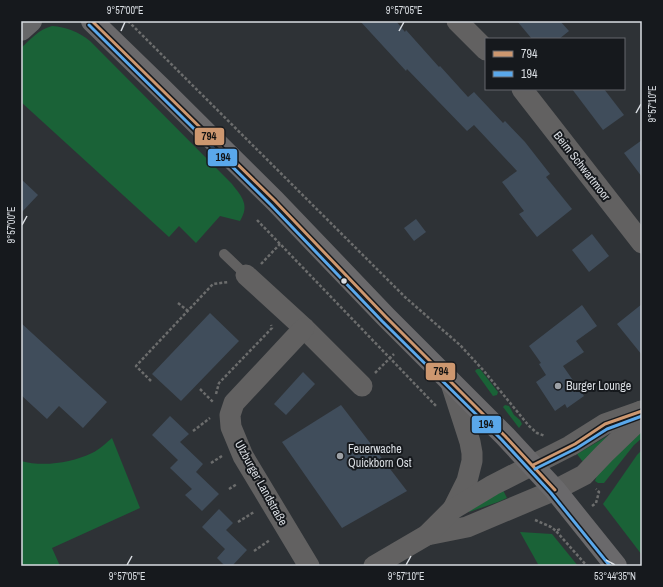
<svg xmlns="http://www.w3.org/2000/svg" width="663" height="587" font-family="'Archivo Narrow',sans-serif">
	<rect width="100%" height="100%" fill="#2e3236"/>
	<g fill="#1a6237">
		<path d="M52,26C66,27 79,32 90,41L232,184C242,197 250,205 240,221L220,216L196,243L179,226L169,237L21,102V48C31,39 38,30 52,26Z"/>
		<path d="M477,369H480L498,392L497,395L493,396L475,371Z"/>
		<path d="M505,405L509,406L514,415L520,420L522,424L519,428L503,407Z"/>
		<path d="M642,429V438L634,445L604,483H598L595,481L597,475Z"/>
		<path d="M611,434L583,462L577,454Z"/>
		<path d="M112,438L140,508L52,548L60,566H21V461C43,467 71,463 92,453C99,450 106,443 112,438Z"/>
		<path d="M642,450V555L603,504L637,455Z"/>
		<path d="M503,490L507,498L498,502L469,512V511Z"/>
		<path d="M520,532L552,534L578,566H539Z"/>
	</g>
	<g fill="#404d5b">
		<path d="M360,21H396L405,32L406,30L439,67L440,66L468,97L474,92L503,123L505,121L525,142L550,174L546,177L572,209L537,237L519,214L524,211L502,182L517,171L474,125L467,131L407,69L406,71Z"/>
		<path d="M517,21H560L569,31L559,39H532Z"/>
		<path d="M572,89H604L624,115L603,130Z"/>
		<path d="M642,140V177L624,153Z"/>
		<path d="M21,179L38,195L21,213Z"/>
		<path d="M416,219L426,232L414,241L404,228Z"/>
		<path d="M592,234L609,256L589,272L572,250Z"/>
		<path d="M642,304V355L617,324Z"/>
		<path d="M582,305L597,326L576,341L584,352L563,366L584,396L567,408L565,404L555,411L536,382L546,375L539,364L541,363L529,346Z"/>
		<path d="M210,313L239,341L181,401L152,374Z"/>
		<path d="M21,323L107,402L83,428L59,406L47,419L21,395Z"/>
		<path d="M303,372L315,384L286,415L274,404Z"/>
		<path d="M341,405L407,491L342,528L282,442Z"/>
		<path d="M170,416L189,434L180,442L203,464L196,472L219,494L202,511L185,495L192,489L170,468L178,460L152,435Z"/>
		<path d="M219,509L233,523L226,530L247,550L232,566H225L217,558L225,549L202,527Z"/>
	</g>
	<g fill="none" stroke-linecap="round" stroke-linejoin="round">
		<g stroke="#6c6d6d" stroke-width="2.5" stroke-dasharray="3 2" stroke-linecap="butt">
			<path d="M128,21L406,298L460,345L484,371L529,426L537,433L545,436"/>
			<path d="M257,220L437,407"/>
			<path d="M261,264L280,244"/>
			<path d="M178,303L188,311"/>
			<path d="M375,373L394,354"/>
			<path d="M151,381L136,366L213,284L229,282"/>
			<path d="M200,389L213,402"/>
			<path d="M216,394L219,383L272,328L271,325"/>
			<path d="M193,431L210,418"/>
			<path d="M211,463L222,456"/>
			<path d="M229,489L237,484"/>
			<path d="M592,506L596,503L599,492L596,489"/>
			<path d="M535,520L551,527L556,531"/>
			<path d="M238,522L254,512"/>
			<path d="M560,529L556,531L587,566"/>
			<path d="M254,551L270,540"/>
		</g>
		<path stroke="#626161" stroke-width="10" d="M224,254L246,275"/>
		<g stroke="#626161" stroke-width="21">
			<path d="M457,21L486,50"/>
			<path d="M522,89L642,243"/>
			<path d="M246,275L304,328L362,386"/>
			<path d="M304,328L234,403L230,415L231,427L243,456L309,566"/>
			<path d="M450,380L470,442L472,453V461L467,481L453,509"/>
			<path d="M427,535L467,527L555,490L584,475L604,454L632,427L641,411"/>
			<path d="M374,566L427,535L453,509L493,485L570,446L605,424L642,411"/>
		</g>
		<path stroke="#6a696b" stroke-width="22" d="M92,21L162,89L275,201L386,317L505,436L555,490L616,566"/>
		<path stroke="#676769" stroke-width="22" d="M21,30L31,21"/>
		<defs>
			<g id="bus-1">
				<path d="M92,21L275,201L386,317L505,436L555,490"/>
				<path d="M533,465L575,444L605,424L642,411"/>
			</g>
			<g id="bus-2">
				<path d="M89,25L271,205L382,321L501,439L551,493L610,566"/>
				<path d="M535,469L577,448L607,429L642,416"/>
			</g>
		</defs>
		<use href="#bus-1" stroke="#16191d" stroke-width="6"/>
		<use href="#bus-2" stroke="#16191d" stroke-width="6"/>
		<use href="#bus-1" stroke="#cd976f" stroke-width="3"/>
		<use href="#bus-2" stroke="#5aa8eb" stroke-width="3"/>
	</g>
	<path fill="none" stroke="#d9dde2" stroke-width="1.5" d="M121,31L125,22M399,31L404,22M636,113L641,104M22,225L27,216M606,560L615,565M127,565L132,556M406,565L411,556"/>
	<circle fill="#d9dde2" stroke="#16191d" stroke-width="1.5" cx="344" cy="281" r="3.5"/>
	<g fill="#9da1a6" stroke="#16191d" stroke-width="1.5">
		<circle cx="558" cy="386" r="4"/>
		<circle cx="340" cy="456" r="4"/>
	</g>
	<g text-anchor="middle" stroke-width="4" stroke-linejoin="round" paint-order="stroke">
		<g font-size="12" fill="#d9dde2" stroke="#16191d">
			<text transform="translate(582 166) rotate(52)" y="4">Beim Schwartmoor</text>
			<text transform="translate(261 483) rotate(61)" y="4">Ulzburger Landstraße</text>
		</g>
		<g font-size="12" fill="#d9dde2" stroke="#16191d" text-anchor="start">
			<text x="566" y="390">Burger Lounge</text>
			<text x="348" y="453">Feuerwache<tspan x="348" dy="14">Quickborn Ost</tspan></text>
		</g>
	</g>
	<g stroke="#16191d" stroke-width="1.5">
		<rect x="194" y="127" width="31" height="19" rx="4" fill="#cd976f"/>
		<rect x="207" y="148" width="31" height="19" rx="4" fill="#5aa8eb"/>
		<rect x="425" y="362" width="31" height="19" rx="4" fill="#cd976f"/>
		<rect x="471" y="415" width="31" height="19" rx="4" fill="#5aa8eb"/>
	</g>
	<g font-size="11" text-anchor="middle" font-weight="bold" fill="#111">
		<text x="209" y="140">794</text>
		<text x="223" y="161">194</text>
		<text x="441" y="375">794</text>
		<text x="486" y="428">194</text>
	</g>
	<rect width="663" height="587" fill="none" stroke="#16191d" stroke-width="44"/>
	<rect x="485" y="38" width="140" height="52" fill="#16191d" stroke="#64676c"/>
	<rect x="493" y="51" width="20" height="6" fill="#cd976f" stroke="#64676c"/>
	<text x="521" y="58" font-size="12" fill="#d9dde2">794</text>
	<rect x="493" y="71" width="20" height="6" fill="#5aa8eb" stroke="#64676c"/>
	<text x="521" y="78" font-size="12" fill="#d9dde2">194</text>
	<rect x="22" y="22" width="619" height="543" fill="none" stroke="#d9dde2" stroke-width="1.5"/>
	<g font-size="10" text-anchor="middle" fill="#d9dde2">
		<text x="125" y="14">9°57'00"E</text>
		<text x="404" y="14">9°57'05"E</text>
		<text transform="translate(652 104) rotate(-90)" y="4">9°57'10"E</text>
		<text transform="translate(11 225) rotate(-90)" y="4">9°57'00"E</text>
		<text x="127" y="580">9°57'05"E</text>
		<text x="406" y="580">9°57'10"E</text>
		<text x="615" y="580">53°44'35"N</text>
	</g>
</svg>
